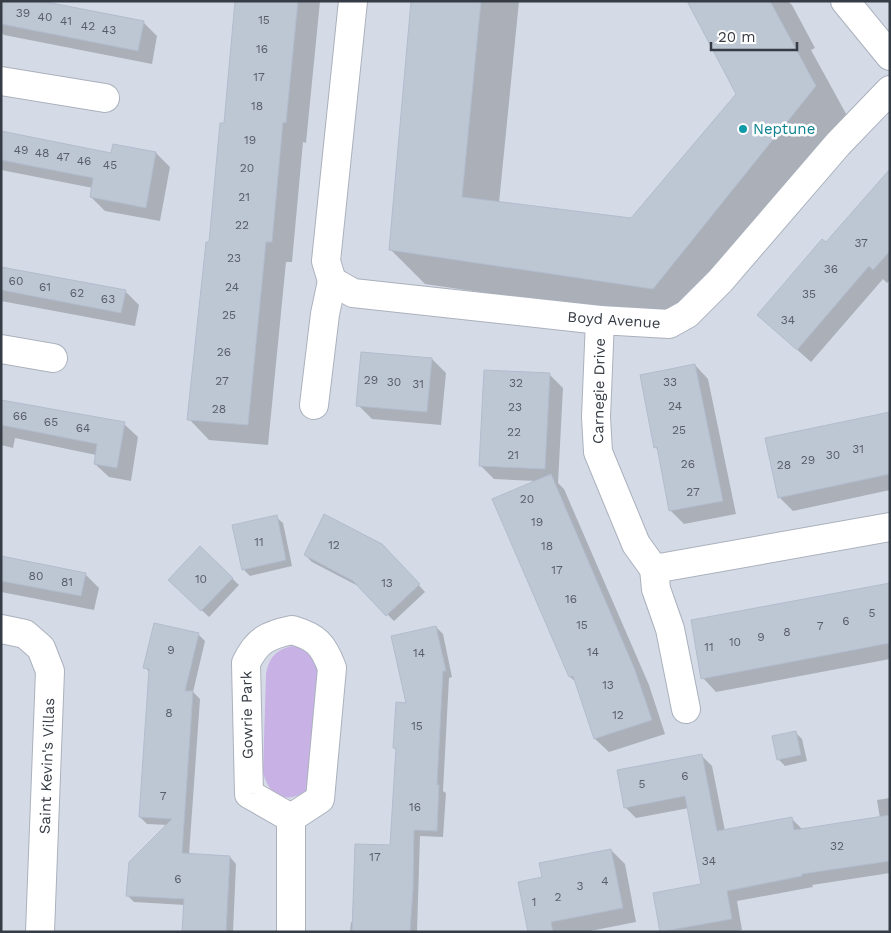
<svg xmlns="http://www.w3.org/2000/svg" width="891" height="933" font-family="'Work Sans',sans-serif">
	<rect width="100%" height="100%" fill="#e7ebf2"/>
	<rect fill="#d5dbe6" x="1" y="1" width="889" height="931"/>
	<path fill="#c8b2e5" d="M292,646L302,648L310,653L319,671L309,789C288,805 269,798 263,772L266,674C269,657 276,650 292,646Z"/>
	<g fill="#0003">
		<path d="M1,1L143,22L157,36L152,64L4,35L1,32Z"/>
		<path d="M236,1H320L306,143L303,142L292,262H286L268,445L209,440L189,419L225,124Z"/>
		<path d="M412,1H519L499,203L632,220L738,94L688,1H788L792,5L815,48L811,50L850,121L688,323L425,284L390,249Z"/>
		<path d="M1,133L112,154L156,153L170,167L160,221L105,211L91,197L93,188L1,170Z"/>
		<path d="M890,171V280L887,283L883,279L811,362L758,315L827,244Z"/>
		<path d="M1,268L125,291L139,305L135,326L1,301Z"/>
		<path d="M432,359L446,373L441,425L372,419L358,405Z"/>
		<path d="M695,365L708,379L736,514L684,524L670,510L659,451L655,447Z"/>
		<path d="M549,374L563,388L558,483L564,489L649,685L665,734L609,752L595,739L576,682L570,677L536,481L494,479L480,465Z"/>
		<path d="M1,401L124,424L138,437L131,481L109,477L95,464L96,455L15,438L13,448L1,445Z"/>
		<path d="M890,413V490L793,511L779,497Z"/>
		<path d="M276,517L283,523L292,566L250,576L243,569Z"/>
		<path d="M200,548L239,585L209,617L170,580Z"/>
		<path d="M389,552L425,592L394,621L360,587L312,562L305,555Z"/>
		<path d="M1,558L85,574L99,588L94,610L1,592Z"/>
		<path d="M890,584V659L716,692L703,678Z"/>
		<path d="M436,627L443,634L452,677L449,678L443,791L446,793L443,837L420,836L417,932H350L351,922L353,923L392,846L397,750L394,748Z"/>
		<path d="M198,634L205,641L193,692L200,699L189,855L230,857L236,864L233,932H183L185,905L134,902L128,896L168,825L147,824L140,817L150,673L145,667Z"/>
		<path d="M795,732L802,739L807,761L785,766L778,759Z"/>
		<path d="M701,755L712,766L725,831L791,818L802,829L880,818L877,800L890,798V873L812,885L813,887L737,901L742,930L732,932H661L702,885L689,808L636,818L625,807Z"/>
		<path d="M611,850L625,864L636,922L585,932H529L543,878Z"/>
	</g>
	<g fill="#bdc6d3" stroke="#b1bcce">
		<path d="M1,1H41L144,21L138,51L1,24Z"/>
		<path d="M235,1H298L286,123L283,122L272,242H266L248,425L187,420L206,242H209L220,123H224Z"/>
		<path d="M411,1H481L462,197L631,218L736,94L687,1H770L816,86L653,289L389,250Z"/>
		<path d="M1,131L111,153L113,144L156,152L146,208L90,197L93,178L1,160Z"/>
		<path d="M890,169V251L873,270L869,266L797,350L757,315L822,239L826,242Z"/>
		<path d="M1,267L126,290L121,313L1,290Z"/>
		<path d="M361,352L432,358L427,412L356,406Z"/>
		<path d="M695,364L723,501L669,511L657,447L654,448L640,375Z"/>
		<path d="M484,370L550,373L545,469L479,466Z"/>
		<path d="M1,400L125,422L117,468L94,464L97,444L1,425Z"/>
		<path d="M890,412V474L778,498L765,438Z"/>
		<path d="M551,474L635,670L652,720L594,739L573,676L569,677L492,499Z"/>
		<path d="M324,514L382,544L420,584L386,616L353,581L304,555Z"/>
		<path d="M277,515L286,560L242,570L232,525Z"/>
		<path d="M200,546L233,578L201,611L168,580Z"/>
		<path d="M1,556L86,573L81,596L1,581Z"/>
		<path d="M890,583V643L701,679L691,620Z"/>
		<path d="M154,623L199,633L185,691H193L182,853L230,856L226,932H182L184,899L126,896L129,862L172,819L139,817L149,669L143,668Z"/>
		<path d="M436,626L446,671H443L437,785H439L437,831L414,830L413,889L410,932H352L355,844L390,845L396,748H393L396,702L406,703L391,636Z"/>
		<path d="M796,731L801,755L777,760L772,736Z"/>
		<path d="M702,754L717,831L792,817L794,830L890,815V861L802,874V876L727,891L732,919L660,932L653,893L701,884L685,796L624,808L617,770Z"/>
		<path d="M611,849L623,908L551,922L553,932H528L518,882L542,877L539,863Z"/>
	</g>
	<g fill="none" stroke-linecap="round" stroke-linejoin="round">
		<defs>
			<g id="minor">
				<path d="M353,1L326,261L332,281L353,293L600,320L669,324L687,314L720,281L838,144L890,90"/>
				<path d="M845,1L890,56"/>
				<path d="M1,81L105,98"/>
				<path d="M600,320L596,417L598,452L636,544L654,569L656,589L670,629L686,709"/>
				<path d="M1,349L53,358"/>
				<path d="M314,405L325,314L332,281"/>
				<path d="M654,569L890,527"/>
				<path d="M1,629L25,634L41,648L50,671L40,932"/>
				<path d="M292,630C316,637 323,644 332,668L320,799L291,818L249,794L246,663C257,640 268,635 292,630Z"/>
				<path d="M291,818V932"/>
			</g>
		</defs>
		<use href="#minor" stroke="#aab1bd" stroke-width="30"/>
		<use href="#minor" stroke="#fff" stroke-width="28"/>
	</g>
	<circle fill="#0f9aa8" stroke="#fff" stroke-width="2" cx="743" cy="129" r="5"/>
	<g text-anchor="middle" stroke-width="5" stroke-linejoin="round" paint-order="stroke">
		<g font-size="12" fill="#585e68">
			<text x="23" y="17">39</text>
			<text x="45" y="21">40</text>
			<text x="264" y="24">15</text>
			<text x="66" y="25">41</text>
			<text x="88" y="30">42</text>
			<text x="109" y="34">43</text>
			<text x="262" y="53">16</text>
			<text x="259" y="81">17</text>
			<text x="257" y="110">18</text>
			<text x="250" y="144">19</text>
			<text x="21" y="154">49</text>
			<text x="42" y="157">48</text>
			<text x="63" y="161">47</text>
			<text x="84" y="165">46</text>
			<text x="110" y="169">45</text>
			<text x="247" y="172">20</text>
			<text x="244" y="201">21</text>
			<text x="242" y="229">22</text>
			<text x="861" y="247">37</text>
			<text x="234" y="262">23</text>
			<text x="831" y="273">36</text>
			<text x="16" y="285">60</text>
			<text x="45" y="291">61</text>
			<text x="232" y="291">24</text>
			<text x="77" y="297">62</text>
			<text x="809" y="298">35</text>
			<text x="108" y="303">63</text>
			<text x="229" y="319">25</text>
			<text x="788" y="324">34</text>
			<text x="224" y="356">26</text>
			<text x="371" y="384">29</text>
			<text x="222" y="385">27</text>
			<text x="394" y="386">30</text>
			<text x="670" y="386">33</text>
			<text x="516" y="387">32</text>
			<text x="418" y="388">31</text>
			<text x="675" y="410">24</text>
			<text x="515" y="411">23</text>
			<text x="219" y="413">28</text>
			<text x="20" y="420">66</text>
			<text x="51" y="426">65</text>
			<text x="83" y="432">64</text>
			<text x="679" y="434">25</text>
			<text x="514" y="436">22</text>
			<text x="858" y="453">31</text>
			<text x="513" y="459">21</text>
			<text x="833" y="459">30</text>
			<text x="808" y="464">29</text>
			<text x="688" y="468">26</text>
			<text x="784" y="469">28</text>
			<text x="693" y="496">27</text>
			<text x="527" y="503">20</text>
			<text x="537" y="526">19</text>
			<text x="259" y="546">11</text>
			<text x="334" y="549">12</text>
			<text x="547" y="550">18</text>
			<text x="557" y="574">17</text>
			<text x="36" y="580">80</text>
			<text x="201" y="583">10</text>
			<text x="67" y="586">81</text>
			<text x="387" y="587">13</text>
			<text x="571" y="603">16</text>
			<text x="872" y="617">5</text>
			<text x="846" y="625">6</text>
			<text x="582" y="629">15</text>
			<text x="820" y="630">7</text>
			<text x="787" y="636">8</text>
			<text x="761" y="641">9</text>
			<text x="735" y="646">10</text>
			<text x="709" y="651">11</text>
			<text x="171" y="654">9</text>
			<text x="593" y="656">14</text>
			<text x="419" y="657">14</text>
			<text x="608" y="689">13</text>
			<text x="169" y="717">8</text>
			<text x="618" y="719">12</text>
			<text x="417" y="730">15</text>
			<text x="685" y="780">6</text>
			<text x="642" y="788">5</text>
			<text x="163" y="800">7</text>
			<text x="415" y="811">16</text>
			<text x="837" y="850">32</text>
			<text x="375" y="861">17</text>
			<text x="709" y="865">34</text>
			<text x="178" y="883">6</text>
			<text x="605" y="885">4</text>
			<text x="580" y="890">3</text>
			<text x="558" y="901">2</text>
			<text x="534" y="906">1</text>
		</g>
		<g font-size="15" fill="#0d838f" stroke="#fff" text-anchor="start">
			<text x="753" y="134">Neptune</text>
		</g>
		<g font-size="15" fill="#363c45" stroke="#fff">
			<text transform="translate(614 320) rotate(4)" y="5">Boyd Avenue</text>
			<text transform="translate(599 391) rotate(-89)" y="5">Carnegie Drive</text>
			<text transform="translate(247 715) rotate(-91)" y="5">Gowrie Park</text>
			<text transform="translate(47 766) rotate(-88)" y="5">Saint Kevin's Villas</text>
		</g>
	</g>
	<rect width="891" height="933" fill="none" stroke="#363c45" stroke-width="5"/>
	<path d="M711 42v8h86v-8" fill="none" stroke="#363c45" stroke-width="2.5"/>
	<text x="718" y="42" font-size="15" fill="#363c45" stroke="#ffffff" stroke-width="4" paint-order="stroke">20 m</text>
</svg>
